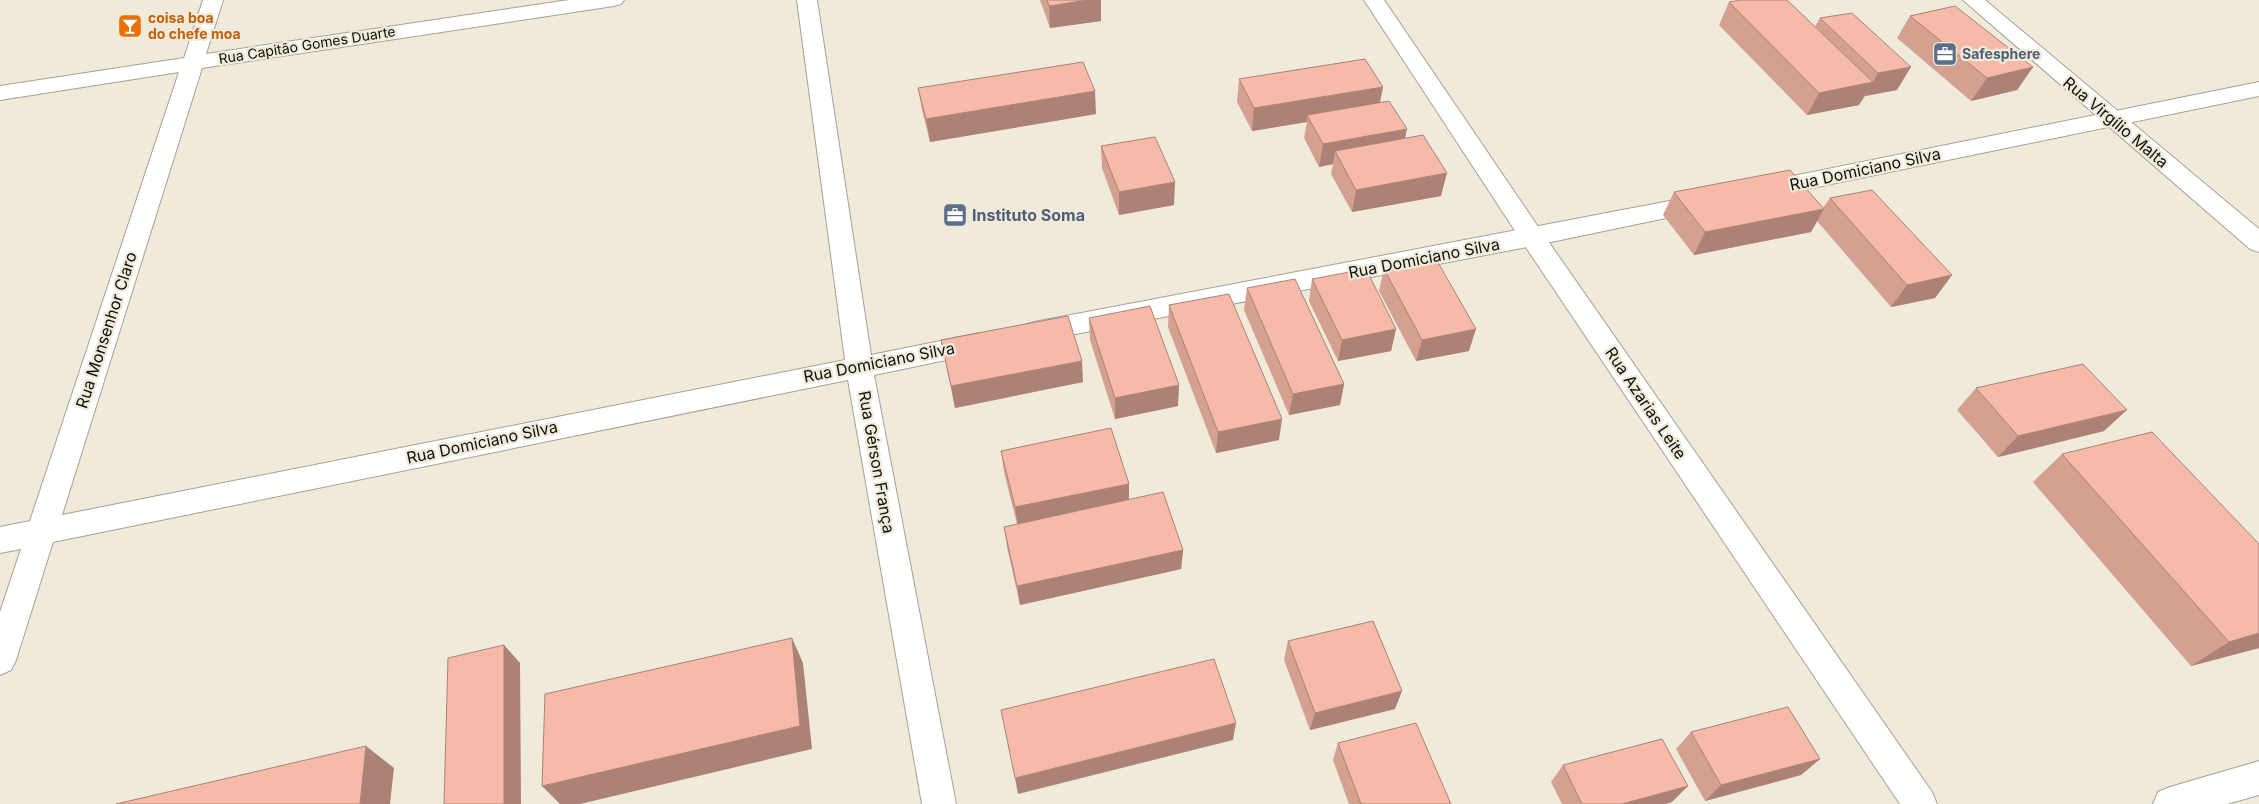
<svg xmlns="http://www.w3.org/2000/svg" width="2259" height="804" font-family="Inter,sans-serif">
	<rect width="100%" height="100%" fill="#efeada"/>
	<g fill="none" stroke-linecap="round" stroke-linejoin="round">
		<defs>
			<g id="minor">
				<path d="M203,0H223L206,54L569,0H624L621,4L614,6L202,68L62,515L845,360L797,0H817L871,355L980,333L989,336L993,343L989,350L980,353L874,375L956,804H922L848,380L53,542L16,660L11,670L0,675V612L21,549L0,553V527L30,521L179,72L0,100V86L184,58Z"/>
				<path d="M2259,82V96L1763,198L1755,196L1751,190L1755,184L1763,182Z"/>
				<path d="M1701,195L1709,197L1713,203L1709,209L1532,246L1034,342L1025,339L1021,332L1025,325L1034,322Z"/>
				<path d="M2259,761V795L2227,804H2153L2158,792L2170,787Z"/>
			</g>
			<g id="tertiary">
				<path d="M1364,0H1384L1541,231L1932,792L1937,804H1900L1523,243Z"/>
				<path d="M1963,0H1985L2259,229V252L2250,249Z"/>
			</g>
		</defs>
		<use href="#minor" stroke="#a6a293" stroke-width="2"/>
		<use href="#tertiary" stroke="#a6a293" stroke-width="2"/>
		<use href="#minor" fill="#fff" fill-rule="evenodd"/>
		<use href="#tertiary" fill="#fff" fill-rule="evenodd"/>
	</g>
	<g fill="#d4a090">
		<path d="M1040,0H1101V21L1050,28Z"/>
		<path d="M1729,2L1815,27L1820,18L1897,90L1865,96L1859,105L1807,115L1719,25Z"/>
		<path d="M1910,16L2033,67L2017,90L1971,101L1897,38Z"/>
		<path d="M1239,79L1383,87L1380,103L1405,139L1441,196L1352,212L1331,174L1333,164L1319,167L1304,138L1307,122L1252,131L1237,102Z"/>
		<path d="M918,88L1096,114L930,142L922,110Z"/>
		<path d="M1101,146L1174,205L1119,215L1102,168Z"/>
		<path d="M1674,192L1823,208L1830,198L1952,275L1935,298L1891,307L1817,221L1811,232L1694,255L1663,215Z"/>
		<path d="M1384,269L1469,351L1416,361L1379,291Z"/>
		<path d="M1312,279L1396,329L1391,351L1338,361L1309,301Z"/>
		<path d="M1247,288L1344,384L1340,405L1289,415L1244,310Z"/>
		<path d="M1169,305L1279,440L1216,453L1168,327Z"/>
		<path d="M1089,318L1178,406L1115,419L1090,340Z"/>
		<path d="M941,340L1083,382L955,408Z"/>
		<path d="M1976,388L2104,431L1998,457L1957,410Z"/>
		<path d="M1001,451L1129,484V500L1183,550L1181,569L1020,605L1007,547L1004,527L1017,524L1004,472Z"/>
		<path d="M2062,454L2259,544V648L2191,666L2033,482Z"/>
		<path d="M1288,641L1395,709L1310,730L1284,660Z"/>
		<path d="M1691,732L1820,759L1801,775L1705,801L1676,749Z"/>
		<path d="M1338,743L1451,804H1349L1333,760Z"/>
		<path d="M1563,765L1672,802L1665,804H1562L1551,782Z"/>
	</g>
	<g fill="#ac8276">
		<path d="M1088,0H1101V21L1050,28L1049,6Z"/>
		<path d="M1911,67L1897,90L1865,96L1878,73Z"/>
		<path d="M2033,67L2017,90L1971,101L1987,78Z"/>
		<path d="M1873,82L1859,105L1807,115L1819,93Z"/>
		<path d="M1383,87L1378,110L1307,115V122L1252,131L1254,108Z"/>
		<path d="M1095,91L1096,114L930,142L926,119Z"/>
		<path d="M1407,129L1402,152L1335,151L1333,164L1319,167L1323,144Z"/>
		<path d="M1447,173L1441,196L1352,212L1356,190Z"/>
		<path d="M1175,182L1174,205L1119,215V192Z"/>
		<path d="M1824,209L1811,232L1694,255L1705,232Z"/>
		<path d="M1952,275L1935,298L1891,307L1907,285Z"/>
		<path d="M1396,329L1391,351L1338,361L1342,340Z"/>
		<path d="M1476,329L1469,351L1416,361L1422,340Z"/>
		<path d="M1082,361L1083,382L955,408L951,386Z"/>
		<path d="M1344,384L1340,405L1289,415L1293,394Z"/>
		<path d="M1179,385L1178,406L1115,419V398Z"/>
		<path d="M2127,410L2104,431L1998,457L2018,436Z"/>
		<path d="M1282,419L1279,440L1216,453L1218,432Z"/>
		<path d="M1129,484V504L1018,528L1015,507Z"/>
		<path d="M1183,550L1181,569L1020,605L1017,586Z"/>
		<path d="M2259,633V648L2191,666L2229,642Z"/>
		<path d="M792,638L803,663L812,749L580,804H560L542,786Z"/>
		<path d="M504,645L520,663L521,804H504Z"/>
		<path d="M1402,691L1395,709L1310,730L1315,713Z"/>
		<path d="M1236,723L1233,740L1018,794L1015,778Z"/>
		<path d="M366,746L394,768L390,804H360Z"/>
		<path d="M1820,759L1801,775L1705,801L1721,785Z"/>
		<path d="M1688,786L1672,802L1665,804H1622Z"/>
	</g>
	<g fill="#f6baa8" stroke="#ac8276">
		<path d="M1047,0H1088L1049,6Z"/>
		<path d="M1741,0H1787L1873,82L1819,93L1729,2Z"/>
		<path d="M1955,6L2033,67L1987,78L1910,16Z"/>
		<path d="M1852,13L1911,67L1878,73L1820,18Z"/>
		<path d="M1365,59L1383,87L1254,108L1239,79Z"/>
		<path d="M1083,62L1095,91L926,119L918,88Z"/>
		<path d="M1389,101L1407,129L1323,144L1307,115Z"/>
		<path d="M1423,135L1447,173L1356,190L1335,151Z"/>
		<path d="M1155,137L1175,182L1119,192L1101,146Z"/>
		<path d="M1790,170L1824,209L1705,232L1674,192Z"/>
		<path d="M1872,190L1952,275L1907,285L1830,198Z"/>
		<path d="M1436,259L1476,329L1422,340L1384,269Z"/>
		<path d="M1366,269L1396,329L1342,340L1312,279Z"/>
		<path d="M1295,279L1344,384L1293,394L1247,288Z"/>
		<path d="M1229,294L1282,419L1218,432L1169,305Z"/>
		<path d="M1150,306L1179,385L1115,398L1089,318Z"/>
		<path d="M1068,316L1082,361L951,386L941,340Z"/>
		<path d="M2083,364L2127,410L2018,436L1976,388Z"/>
		<path d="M1111,428L1129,484L1015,507L1001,451Z"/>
		<path d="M2152,432L2259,544V633L2229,642L2062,454Z"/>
		<path d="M1163,492L1183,550L1017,586L1004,527Z"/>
		<path d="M1373,621L1402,691L1315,713L1288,641Z"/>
		<path d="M792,638L800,726L542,786L545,694Z"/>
		<path d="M504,645V804H444L448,658Z"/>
		<path d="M1214,659L1236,723L1015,778L1001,710Z"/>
		<path d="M1788,707L1820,759L1721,785L1691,732Z"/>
		<path d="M1416,723L1451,804H1361L1338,743Z"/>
		<path d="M1662,739L1688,786L1622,804H1582L1563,765Z"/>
		<path d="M366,746L360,804H116Z"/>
	</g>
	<defs>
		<symbol id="bar-square" viewBox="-11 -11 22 22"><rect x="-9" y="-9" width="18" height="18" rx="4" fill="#e8710a" stroke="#efeada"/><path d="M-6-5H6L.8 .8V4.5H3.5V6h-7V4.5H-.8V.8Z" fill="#fff"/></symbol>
		<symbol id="office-square" viewBox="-11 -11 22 22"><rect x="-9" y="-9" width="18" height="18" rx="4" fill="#5c6f8a" stroke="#efeada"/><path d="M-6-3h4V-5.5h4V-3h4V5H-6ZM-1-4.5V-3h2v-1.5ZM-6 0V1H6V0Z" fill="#fff"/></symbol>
	</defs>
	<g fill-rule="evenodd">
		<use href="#bar-square" x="116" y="12" width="28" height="28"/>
		<use href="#office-square" x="1931" y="40" width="28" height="28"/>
		<use href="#office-square" x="941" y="201" width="28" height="28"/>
	</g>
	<g text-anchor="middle" stroke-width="4.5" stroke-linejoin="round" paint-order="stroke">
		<g font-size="14" font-weight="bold" fill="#c56008" stroke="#efeada" text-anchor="start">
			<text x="148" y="23">coisa boa<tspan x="148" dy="16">do chefe moa</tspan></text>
		</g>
		<g font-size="14" fill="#110f0a" stroke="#efeada">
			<text transform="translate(307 45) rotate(-9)" y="5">Rua Capitão Gomes Duarte</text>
		</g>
		<g font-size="14" font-weight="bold" fill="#4e5e75" stroke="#efeada" text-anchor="start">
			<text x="1962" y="59">Safesphere</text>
		</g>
		<g font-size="16" fill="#110f0a" stroke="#efeada">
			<text transform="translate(2116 122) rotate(40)" y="6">Rua Virgílio Malta</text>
			<text transform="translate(1865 169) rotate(-12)" y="6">Rua Domiciano Silva</text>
			<text transform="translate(1424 258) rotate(-11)" y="6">Rua Domiciano Silva</text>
			<text transform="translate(106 330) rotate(-72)" y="6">Rua Monsenhor Claro</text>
			<text transform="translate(879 362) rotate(-11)" y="6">Rua Domiciano Silva</text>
			<text transform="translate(1646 403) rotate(56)" y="6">Rua Azarias Leite</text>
			<text transform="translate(482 442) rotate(-12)" y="6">Rua Domiciano Silva</text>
			<text transform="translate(877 462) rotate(80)" y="6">Rua Gérson França</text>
		</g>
		<g font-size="16" font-weight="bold" fill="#4e5e75" stroke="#efeada" text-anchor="start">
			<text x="972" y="221">Instituto Soma</text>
		</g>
	</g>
</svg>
